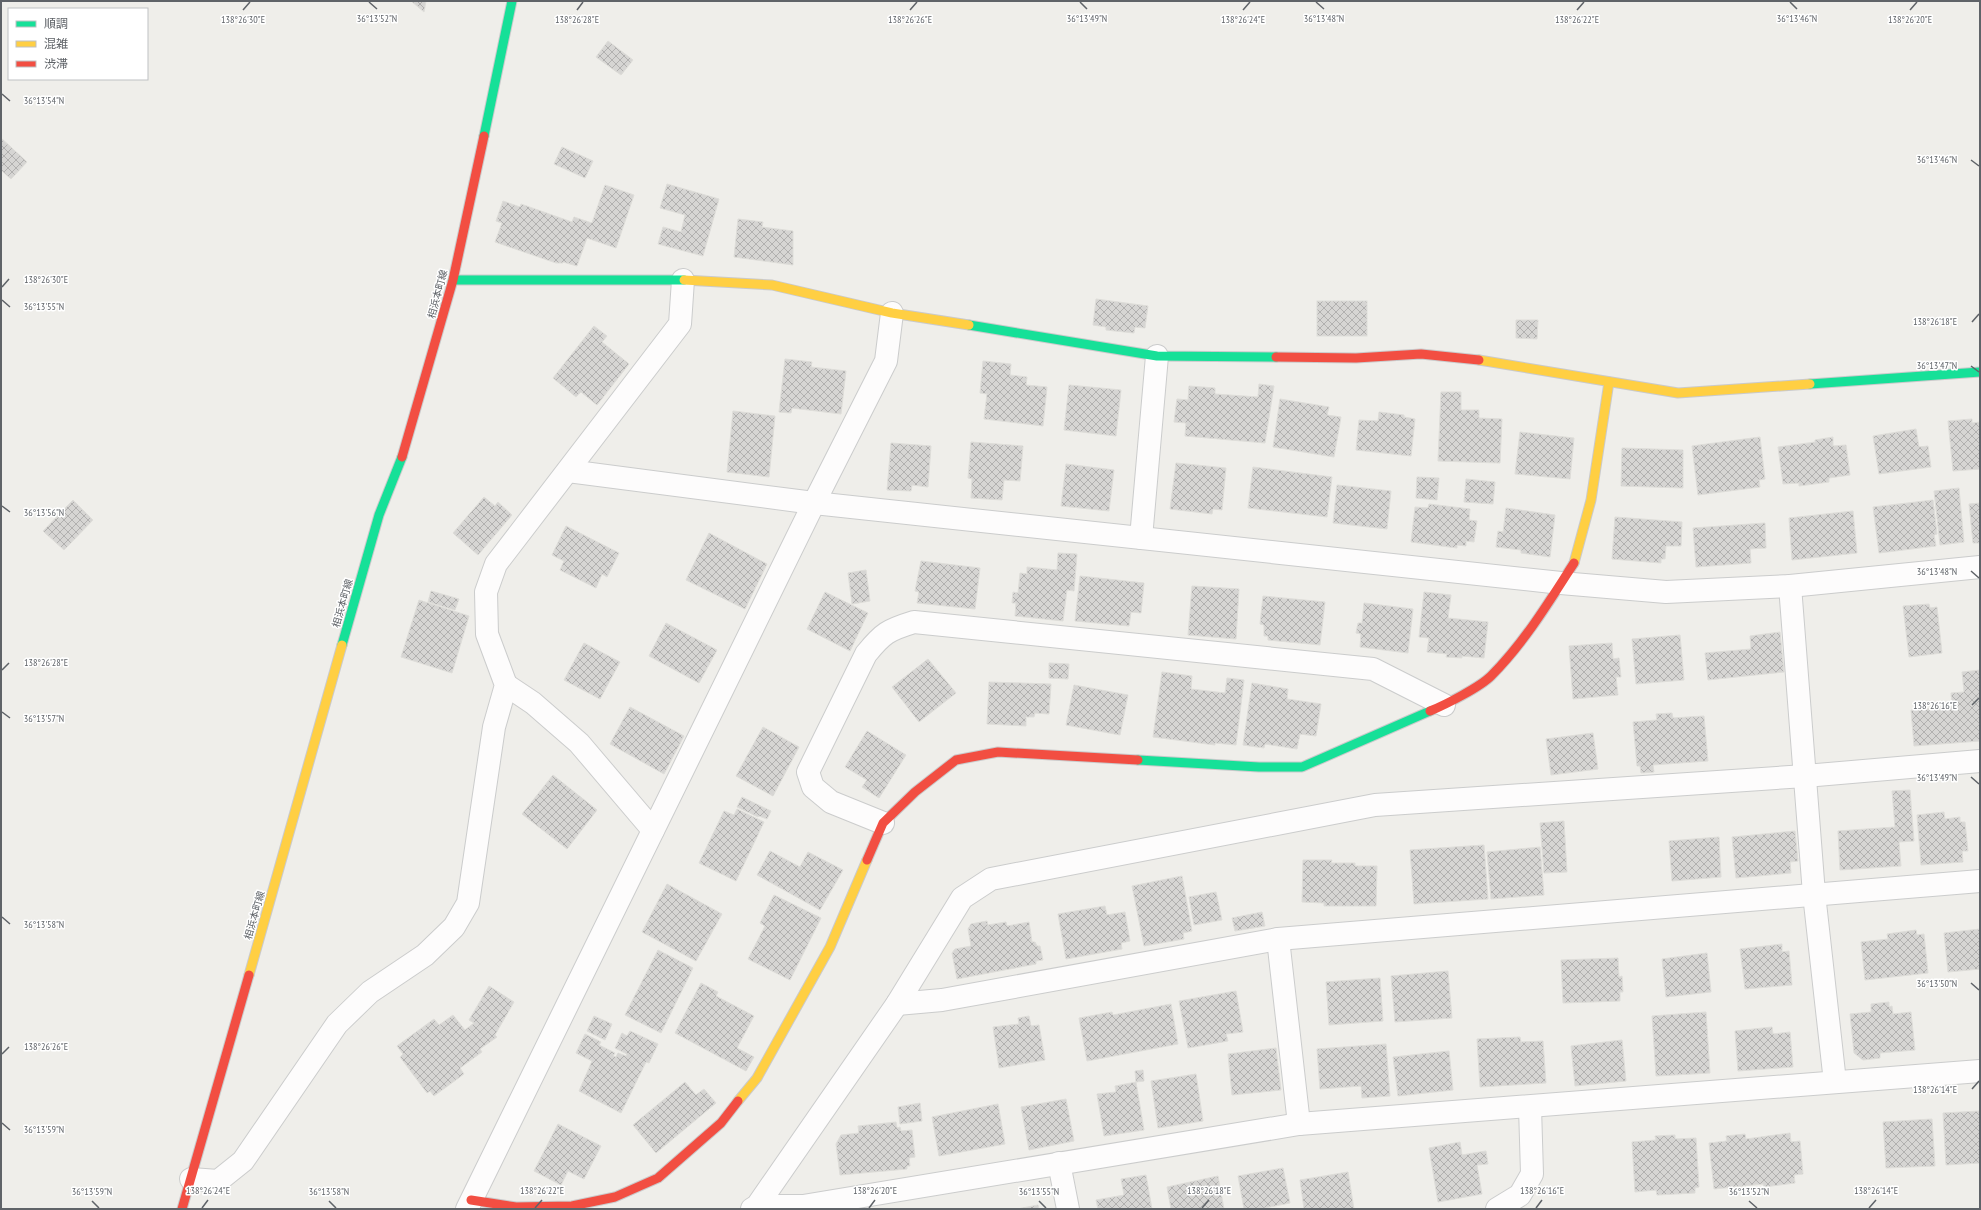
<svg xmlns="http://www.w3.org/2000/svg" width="1981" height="1210" font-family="'PT Sans Narrow','Noto Sans JP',sans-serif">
	<defs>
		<pattern id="building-cross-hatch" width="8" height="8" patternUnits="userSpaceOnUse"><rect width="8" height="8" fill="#d6d5d3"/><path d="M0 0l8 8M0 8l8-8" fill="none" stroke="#b1b0af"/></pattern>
	</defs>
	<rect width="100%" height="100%" fill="#efeeea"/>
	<g fill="url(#building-cross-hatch)" stroke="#deddd9">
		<path d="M411,1H426L424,12Z"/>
		<path d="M608,41L633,60L621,75L596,57Z"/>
		<path d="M1,138L27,162L11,179L1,170Z"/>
		<path d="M562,147L593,161L585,178L554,164Z"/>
		<path d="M667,184L719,199L703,256L658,244L663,227L681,232L685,215L660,208Z"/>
		<path d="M605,185L634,195L616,248L587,238L577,266L563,262V263H556L495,242L502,223L496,221L503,201L520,207L521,204L572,222L574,217L592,223Z"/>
		<path d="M738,219L763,222L762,227L793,231V265L734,257Z"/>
		<path d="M1096,299L1148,306L1145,328L1135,327L1134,333L1106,330V327L1093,325Z"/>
		<rect x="1317" y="301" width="50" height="35"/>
		<path d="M1516,320H1538L1537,339L1516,338Z"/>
		<path d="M594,326L607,336L602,342L629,364L597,405L581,392L576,397L553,378Z"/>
		<path d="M785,359L812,362L811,367L846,371L841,414L792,408L791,413L779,412Z"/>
		<path d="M983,361L1011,364L1010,375L1027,377L1026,385L1047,387L1043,426L984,419L987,394L980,393Z"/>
		<path d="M1259,384L1274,386L1265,443L1185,436L1186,423L1174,422L1177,399L1188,400L1189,386L1215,388V394L1258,397Z"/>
		<path d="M1069,385L1121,390L1116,436L1064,430Z"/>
		<path d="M1441,392H1461V410H1479V418L1502,419L1500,463L1438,461Z"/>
		<path d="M1280,399L1329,407L1327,415L1341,417L1334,457L1273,447Z"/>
		<path d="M733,411L775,416L769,477L727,472Z"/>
		<path d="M1379,412L1404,415V417L1415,419L1411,456L1356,450L1359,420L1378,421Z"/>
		<path d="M1972,419V423L1980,422V469L1953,471L1948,421Z"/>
		<path d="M1916,429L1919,447L1928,446L1931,467L1879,474L1873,436Z"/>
		<path d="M1520,432L1574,438L1570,479L1515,474Z"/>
		<path d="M1760,437L1765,479L1759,480L1760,487L1698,495L1692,446Z"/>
		<path d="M1833,437V446L1846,445L1850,475L1829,478V482L1799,486V483L1783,484L1778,447L1815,442V440Z"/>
		<path d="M971,442L1023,446L1020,481L1004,480L1002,500L971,498L972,479L968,478Z"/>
		<path d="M891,443L931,446L928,487L912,485L911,491L887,490Z"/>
		<path d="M1622,448L1683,450V488L1621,486Z"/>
		<path d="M1176,463L1226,468L1222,510L1213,509L1212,514L1170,509Z"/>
		<path d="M1066,464L1114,470L1109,511L1061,506Z"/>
		<path d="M1253,467L1332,477L1327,517L1248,508Z"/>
		<path d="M1417,477L1439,478L1437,500L1416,498Z"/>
		<path d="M1466,479L1495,482L1493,504L1464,502Z"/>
		<path d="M1337,485L1391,491L1387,529L1333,523Z"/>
		<path d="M1959,488L1964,542L1940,545L1934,491Z"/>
		<path d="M484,497L495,506L498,502L512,515L478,555L453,533Z"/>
		<path d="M73,500L93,520L64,550L43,531Z"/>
		<path d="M1933,500L1937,534L1934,535L1936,546L1879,553L1873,507Z"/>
		<path d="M1980,503V543H1973L1969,504Z"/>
		<path d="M1429,504L1470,509L1469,520L1477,521L1474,542L1466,541V546L1457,545V548L1411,542L1415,507L1428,508Z"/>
		<path d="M1506,508L1555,515L1550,557L1521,553V550L1496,547L1498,531L1503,532Z"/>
		<path d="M1853,511L1857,553L1792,560L1789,518Z"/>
		<path d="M1615,517L1682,522L1681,546H1666L1665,559H1661V563L1612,559Z"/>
		<path d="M1765,523L1766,548L1750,549L1751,563L1696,567L1693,528Z"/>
		<path d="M566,526L619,553L607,577L602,574L596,588L560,570L564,561L552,555Z"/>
		<path d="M709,533L767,564L745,609L686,580Z"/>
		<path d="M1058,553L1077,554L1074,591L1067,590L1063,621L1015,616L1016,603H1012L1013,592L1018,593L1020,573L1027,574V567L1057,570Z"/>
		<path d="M921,561L980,568L975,609L917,603L919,592L915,591Z"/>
		<path d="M866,570L870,601L852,604L848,573Z"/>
		<path d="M1080,576L1144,583L1141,613L1131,612L1129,626L1075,621Z"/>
		<path d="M1192,586L1239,589L1236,639L1188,635Z"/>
		<path d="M431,591L459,599L455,610L428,602Z"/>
		<path d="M825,592L868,613L850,651L807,629Z"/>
		<path d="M1424,592L1451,595L1448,618L1488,622L1484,658L1462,656V658L1446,657L1447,654L1427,652L1429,638L1419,637Z"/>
		<path d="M1263,596L1325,602L1320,645L1268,640V636H1264V625L1260,624Z"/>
		<path d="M419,600L469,616L452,673L401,657Z"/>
		<path d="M1364,603L1413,609L1408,653L1360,647L1361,634L1356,633L1358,623H1362Z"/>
		<path d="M1929,604L1930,608L1937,607L1942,653L1909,657L1903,606Z"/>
		<path d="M666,623L717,650L699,683L649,656Z"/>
		<path d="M1780,632L1784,672L1708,680L1705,653L1751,649L1750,636Z"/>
		<path d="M1680,635L1684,680L1636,684L1632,639Z"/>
		<path d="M584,643L620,662L600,699L564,680Z"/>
		<path d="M1612,643L1613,659L1619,658L1621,677H1616L1618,695L1573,699L1569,646Z"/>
		<path d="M928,659L956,693L919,722L892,687Z"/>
		<path d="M1049,663L1069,664L1068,679L1049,678Z"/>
		<path d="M1980,670V741L1914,746L1911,710L1952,707L1951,693L1964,692L1962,672Z"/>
		<path d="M1162,672L1192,676L1191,689L1225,693L1227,678L1244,680L1236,745L1215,743V745L1153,737Z"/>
		<path d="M989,682L1051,684L1049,714L1035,713L1034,717H1026V726L987,724Z"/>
		<path d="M1252,683L1288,689L1287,699L1321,704L1316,736L1300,734L1297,749L1265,744L1264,748L1243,745Z"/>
		<path d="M1074,685L1128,695L1120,735L1066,725Z"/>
		<path d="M630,707L684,736L664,774L610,744Z"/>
		<path d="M1672,713L1673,718L1704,716L1708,761L1653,765L1654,772L1641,773L1640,766H1637L1633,722L1657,720L1656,714Z"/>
		<path d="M763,727L799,747L773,796L736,776Z"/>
		<path d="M867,731L906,755L879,798L862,787L867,780L845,767Z"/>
		<path d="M1593,733L1598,769L1551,775L1546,739Z"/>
		<path d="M553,775L597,810L567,849L522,814Z"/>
		<path d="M1910,790L1914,841L1899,842L1901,866L1840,870L1838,831L1895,827L1892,791Z"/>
		<path d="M742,797L771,811L767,819L759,816L758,817L737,807Z"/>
		<path d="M737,809L764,822L736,881L699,863L724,811L734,815Z"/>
		<path d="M1944,812L1945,819L1960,817V822H1965L1968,851H1962L1963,862L1921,865L1917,815Z"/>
		<path d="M1564,821L1567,872L1544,873L1540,823Z"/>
		<path d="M1795,831L1798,861L1790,862L1791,873L1736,878L1732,837Z"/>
		<path d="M1719,837L1721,877L1672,881L1669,841Z"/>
		<path d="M1484,845L1488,899L1414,904L1410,850Z"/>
		<path d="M1540,847L1544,895L1491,899L1487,852Z"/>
		<path d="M770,851L800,867L808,852L843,870L820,910L757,875Z"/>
		<path d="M1303,860H1332L1331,863H1355V866H1377L1376,906H1324V903L1302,902Z"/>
		<path d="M1182,876L1192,931L1183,933L1184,939L1144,946L1132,886Z"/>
		<path d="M667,884L722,914L696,961L642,932Z"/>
		<path d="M1216,892L1222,920L1194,925L1189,897Z"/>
		<path d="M774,895L821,918L790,980L748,959L765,926L760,923Z"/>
		<path d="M1105,906L1107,915L1125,912L1130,941L1121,943L1122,949L1066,959L1058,914Z"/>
		<path d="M1262,912L1265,926L1235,931L1232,918Z"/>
		<path d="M987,921L988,925L1006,922L1007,926L1029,922L1032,942H1035L1037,946H1040L1043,960L1036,961V964L957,979L952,953L955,949L971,946L968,929L971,924Z"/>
		<path d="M1980,929V969L1948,972L1944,933Z"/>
		<path d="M1916,930L1917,935L1924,934L1928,973L1865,980L1861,942L1888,939L1887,934Z"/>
		<path d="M1782,944V952L1789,951L1792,985L1745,989L1740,949Z"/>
		<path d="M658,950L693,968L661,1033L625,1015Z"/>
		<path d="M1707,953L1711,992L1666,997L1662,959Z"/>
		<path d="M1618,958L1619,977L1622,976L1623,992H1620V1001L1563,1003L1561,960Z"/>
		<path d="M1448,971L1452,1018L1395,1022L1391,976Z"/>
		<path d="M1380,978L1383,1021L1329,1025L1326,982Z"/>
		<path d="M701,983L718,992L716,996L754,1016L737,1048L754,1057L746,1071L675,1033Z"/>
		<path d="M489,986L514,1002L495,1035L497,1037L480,1049L482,1052L460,1068L464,1074L434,1096L430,1091L427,1093L400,1057L403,1054L397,1046L434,1019L439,1025L453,1015L465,1030L474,1023L469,1020Z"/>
		<path d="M1236,991L1243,1032L1226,1034L1228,1041L1188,1048L1179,1001Z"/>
		<path d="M1889,1002V1007L1892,1006L1893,1014L1911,1012L1915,1050L1880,1053V1058L1863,1060L1854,1053L1850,1014L1871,1012V1004Z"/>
		<path d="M1171,1004L1178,1044L1087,1061L1079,1018L1112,1012L1113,1015Z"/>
		<path d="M1706,1012L1710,1073L1656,1076L1652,1016Z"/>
		<path d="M594,1016L612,1024L605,1040L587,1031Z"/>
		<path d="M1029,1016L1031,1026L1039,1025L1045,1060L999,1068L993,1027L1019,1024L1018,1018Z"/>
		<path d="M1772,1027L1773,1034L1790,1032L1793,1067L1738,1071L1735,1031Z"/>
		<path d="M630,1031L658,1044L649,1063L646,1062L621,1113L579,1091L592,1061L576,1053L585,1034L601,1042L599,1045L615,1053L613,1056L616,1057L618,1053L626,1056L627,1054L615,1048L622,1033L627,1036Z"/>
		<path d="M1520,1037L1521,1042L1543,1041L1546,1083L1480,1087L1477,1039Z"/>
		<path d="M1622,1040L1626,1081L1575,1086L1571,1046Z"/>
		<path d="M1386,1044L1390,1096L1362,1098L1361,1086L1320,1089L1317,1049Z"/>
		<path d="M1276,1048L1281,1090L1232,1095L1228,1054Z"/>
		<path d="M1449,1051L1453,1090L1398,1096L1393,1057Z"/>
		<path d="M1143,1070L1144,1081L1136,1082L1135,1071Z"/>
		<path d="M1196,1074L1203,1121L1158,1128L1151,1081Z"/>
		<path d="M685,1082L696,1095L704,1089L716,1103L656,1153L633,1125Z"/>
		<path d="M1136,1082L1144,1130L1104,1136L1097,1094L1116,1092L1115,1086Z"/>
		<path d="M1066,1099L1074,1141L1029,1150L1021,1107Z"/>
		<path d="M920,1103L922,1121L900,1124L898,1107Z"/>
		<path d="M998,1104L1005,1144L939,1156L932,1117Z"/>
		<path d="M1980,1111V1163L1946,1165L1943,1113Z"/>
		<path d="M1932,1119L1935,1166L1886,1168L1883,1122Z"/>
		<path d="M896,1122L897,1128L900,1127L901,1131L912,1130L915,1157L909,1158L910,1166H907V1169L840,1175L836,1144L841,1135L859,1133L858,1126Z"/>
		<path d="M558,1124L601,1146L584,1179L568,1171L561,1185L534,1171Z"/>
		<path d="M1790,1133L1791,1142L1800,1141L1803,1174L1794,1175L1795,1183L1764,1187L1763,1184L1714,1189L1709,1143L1727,1141L1726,1136L1745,1134L1746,1139Z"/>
		<path d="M1675,1135V1139L1696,1138L1699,1187L1695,1188V1193L1657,1195L1656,1190L1635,1192L1632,1142L1656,1140L1655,1136Z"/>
		<path d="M1460,1142L1462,1155L1486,1151L1488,1164L1477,1165L1482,1194L1438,1202L1429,1148Z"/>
		<path d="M1283,1168L1290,1203L1260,1209H1244L1238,1176Z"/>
		<path d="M1348,1172L1354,1209H1304L1300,1180Z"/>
		<path d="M1146,1175L1152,1209H1098L1096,1200L1124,1195L1121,1179Z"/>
		<path d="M1218,1176L1224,1209H1171L1167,1187Z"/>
		<path d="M1038,1205L1039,1209H1017Z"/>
	</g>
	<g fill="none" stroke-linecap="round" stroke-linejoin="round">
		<defs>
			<g id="street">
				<path d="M568,471L814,503L1561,583L1666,592L1790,586L1980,567"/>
				<path d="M1141,538L1157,356"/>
				<path d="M1790,586L1814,894L1835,1082"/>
				<path d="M506,685L533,703L579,743L653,830"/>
				<path d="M883,823L831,802L813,787L808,772L866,654C883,633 888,630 914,622L1373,669L1444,705"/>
				<path d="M1278,939L1299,1124"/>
				<path d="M897,1004L942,1000L1278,939L1980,881"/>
				<path d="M1059,1163L1068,1209"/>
				<path d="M191,1179L218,1181L243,1161L337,1024L370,992L425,955L454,927L468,903L494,727L506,685L487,634L486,592L496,564L680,324L683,280"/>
				<path d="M757,1206H803L1299,1124L1980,1071"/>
				<path d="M467,1209L814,503L886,361L892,313"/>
				<path d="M752,1209L757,1206L897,1004L962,898L991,879L1375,805L1805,776L1980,761"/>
				<path d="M1497,1209L1520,1195L1532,1174L1530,1107"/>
			</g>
			<g id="fast">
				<path d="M484,136L512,1"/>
				<path d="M453,280H684"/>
				<path d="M969,325L1157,356L1276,357"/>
				<path d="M1810,384L1980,372"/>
				<path d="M342,645L379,515L402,457"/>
				<path d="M1138,760L1259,767H1302L1430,711"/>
			</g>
			<g id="slow">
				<path d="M684,280L772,285L892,313L969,325"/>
				<path d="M1479,360L1678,393L1810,384"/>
				<path d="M1574,563L1591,500L1609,382"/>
				<path d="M249,975L342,645"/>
				<path d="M738,1101L757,1078L830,947L867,860"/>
			</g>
			<g id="jam">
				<path d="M1276,357L1356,358L1421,354L1479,360"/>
				<path d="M402,457L453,280L484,136"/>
				<path d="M1430,711C1445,705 1480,687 1491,676C1524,643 1549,602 1574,563"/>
				<path d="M867,860L883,823L915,792L956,760L998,752L1138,760"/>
				<path d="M471,1200L516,1207L572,1206L615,1197L658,1178L721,1123L738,1101"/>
				<path d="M182,1209L249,975"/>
			</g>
		</defs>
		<use href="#street" stroke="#cbcccc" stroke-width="24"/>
		<use href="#fast" stroke="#cacacb" stroke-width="11"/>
		<use href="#slow" stroke="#cacacb" stroke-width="11"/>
		<use href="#jam" stroke="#cacacb" stroke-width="11"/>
		<use href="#street" stroke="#fdfcfc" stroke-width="22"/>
		<use href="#fast" stroke="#16e098" stroke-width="9"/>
		<use href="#slow" stroke="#ffcf43" stroke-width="9"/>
		<use href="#jam" stroke="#f24e42" stroke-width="9"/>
	</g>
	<path fill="none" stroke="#5f6368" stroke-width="1.5" d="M369,2L377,9M1080,2L1087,9M1316,2L1324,9M1790,2L1797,9M243,10L250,2M577,10L583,2M910,10L917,2M1243,10L1250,2M1577,10L1584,2M1910,10L1917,2M2,94L10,101M1971,160L1979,166M2,287L9,279M2,300L10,307M1972,322L1979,314M1971,366L1979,372M2,506L10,512M1971,571L1979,578M2,670L9,663M1972,705L1979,698M2,712L10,718M1971,777L1979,784M2,917L10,924M1971,983L1979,990M2,1054L9,1047M1972,1089L1979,1081M2,1123L10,1130M92,1201L99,1208M329,1201L336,1208M1039,1201L1046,1208M1749,1201L1757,1208M202,1208L208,1200M535,1208L542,1200M869,1208L875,1200M1202,1208L1209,1200M1536,1208L1542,1200M1869,1208L1876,1200"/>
	<g text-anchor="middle" stroke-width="3" stroke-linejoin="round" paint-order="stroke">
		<g font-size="10" fill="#5f6368" stroke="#fff">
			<text transform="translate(437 294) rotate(-75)" y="4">相浜本町線</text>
			<text transform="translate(342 603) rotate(-74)" y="4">相浜本町線</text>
			<text transform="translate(254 915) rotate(-74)" y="4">相浜本町線</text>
		</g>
	</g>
	<g font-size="10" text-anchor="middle" fill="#5f6368" stroke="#fff" stroke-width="3" stroke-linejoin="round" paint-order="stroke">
		<text x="1087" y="22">36°13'49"N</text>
		<text x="1797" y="22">36°13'46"N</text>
		<text x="377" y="22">36°13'52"N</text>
		<text x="1324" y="22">36°13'48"N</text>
		<text x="243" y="23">138°26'30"E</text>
		<text x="577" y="23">138°26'28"E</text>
		<text x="910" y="23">138°26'26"E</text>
		<text x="1243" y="23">138°26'24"E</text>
		<text x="1577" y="23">138°26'22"E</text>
		<text x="1910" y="23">138°26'20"E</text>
		<text x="44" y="104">36°13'54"N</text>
		<text x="1937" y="163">36°13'46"N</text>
		<text x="46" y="283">138°26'30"E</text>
		<text x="44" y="310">36°13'55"N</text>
		<text x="1935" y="325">138°26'18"E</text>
		<text x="1937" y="369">36°13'47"N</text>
		<text x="44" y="516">36°13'56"N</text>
		<text x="1937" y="575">36°13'48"N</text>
		<text x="46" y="666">138°26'28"E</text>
		<text x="1935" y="709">138°26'16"E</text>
		<text x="44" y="722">36°13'57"N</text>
		<text x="1937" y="781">36°13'49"N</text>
		<text x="44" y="928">36°13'58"N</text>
		<text x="1937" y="987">36°13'50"N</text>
		<text x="46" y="1050">138°26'26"E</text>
		<text x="1935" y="1093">138°26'14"E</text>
		<text x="44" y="1133">36°13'59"N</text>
		<text x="208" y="1194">138°26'24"E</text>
		<text x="542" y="1194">138°26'22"E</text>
		<text x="875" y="1194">138°26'20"E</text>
		<text x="1209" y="1194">138°26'18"E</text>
		<text x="1542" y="1194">138°26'16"E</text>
		<text x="1876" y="1194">138°26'14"E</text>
		<text x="92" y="1195">36°13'59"N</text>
		<text x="329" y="1195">36°13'58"N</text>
		<text x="1039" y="1195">36°13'55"N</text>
		<text x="1749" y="1195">36°13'52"N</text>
	</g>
	<rect width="1981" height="1210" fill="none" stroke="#5f6368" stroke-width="4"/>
	<rect x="8" y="8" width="140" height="72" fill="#ffffff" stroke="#bfc1c3"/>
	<rect x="16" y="21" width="20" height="6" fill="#16e098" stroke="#bfc1c3"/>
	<text x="44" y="28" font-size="12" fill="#5f6368">順調</text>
	<rect x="16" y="41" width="20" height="6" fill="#ffcf43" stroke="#bfc1c3"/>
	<text x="44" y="48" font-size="12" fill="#5f6368">混雑</text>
	<rect x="16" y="61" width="20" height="6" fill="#f24e42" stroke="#bfc1c3"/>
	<text x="44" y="68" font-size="12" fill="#5f6368">渋滞</text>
</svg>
